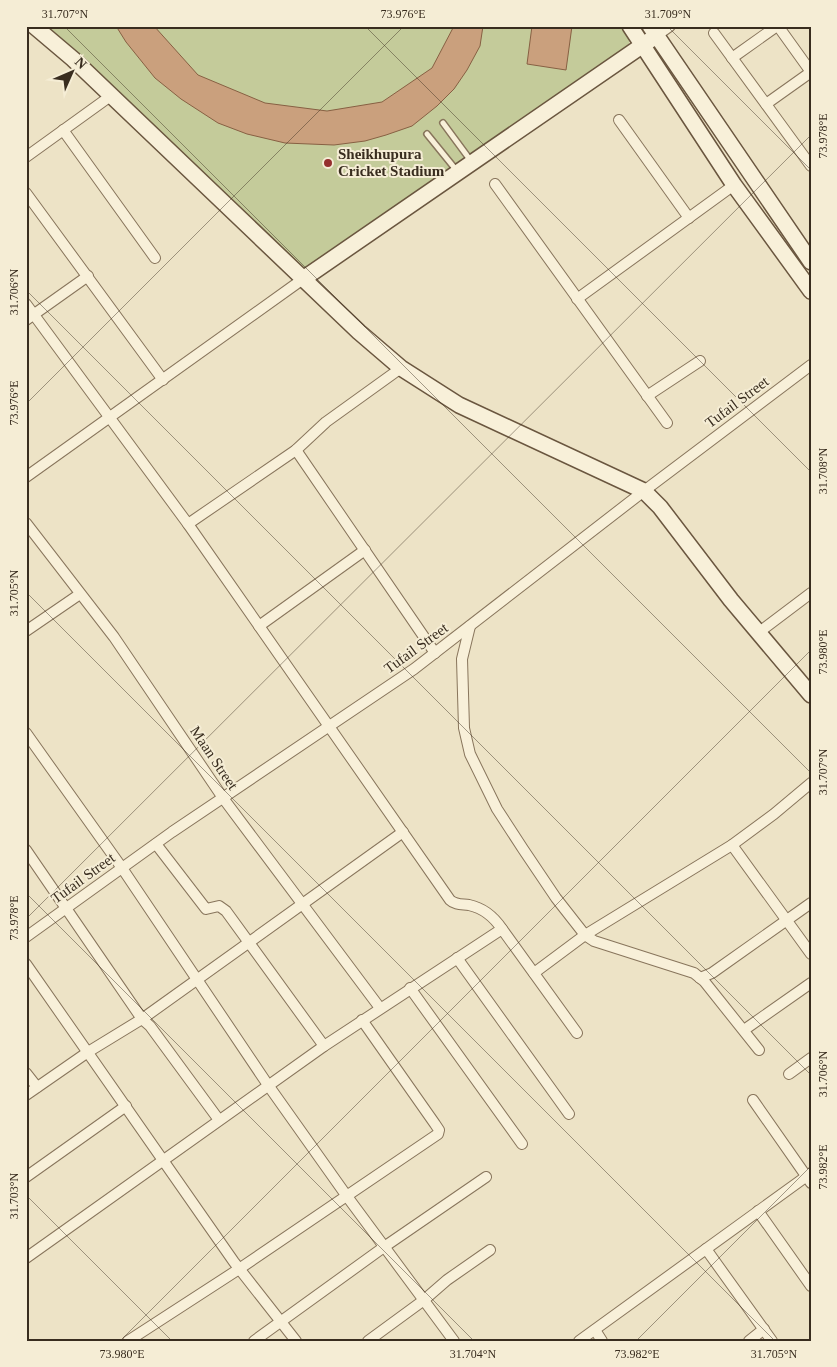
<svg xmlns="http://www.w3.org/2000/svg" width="837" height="1367" font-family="Georgia,serif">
	<rect width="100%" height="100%" fill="#ede3c6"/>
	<path fill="#c4cb9a" d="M39,26H624L630,35L628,53L305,272Z"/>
	<g fill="#caa07d" stroke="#876043">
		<path d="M116,26H154L198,75L265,103L327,111L382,102L432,68L454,26H483L480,46L467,70L454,89L437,106L412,126L386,135L365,141L334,145L285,143L247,134L218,123L181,99L155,78L126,42Z"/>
		<path d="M532,26H572L566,70L527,64Z"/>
	</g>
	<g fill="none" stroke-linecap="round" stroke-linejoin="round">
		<defs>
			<g id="lane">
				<path d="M443,123L471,161"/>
				<path d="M427,134L457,171"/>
			</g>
			<g id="street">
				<path d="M778,26L811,72"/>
				<path d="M714,33L811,166"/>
				<path d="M656,36L670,26"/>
				<path d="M732,58L777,26"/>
				<path d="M766,104L811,72"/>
				<path d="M619,120L689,218"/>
				<path d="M63,130L155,258"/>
				<path d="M26,157L112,95"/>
				<path d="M495,184L667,423"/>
				<path d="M26,193L163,380"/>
				<path d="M577,299L734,185"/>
				<path d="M26,304L188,524L450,900C455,905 462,904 469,905C483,908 494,917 502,929"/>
				<path d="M26,320L88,276"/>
				<path d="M647,396L700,361"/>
				<path d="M296,450L435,653"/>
				<path d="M26,477L303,279"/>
				<path d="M26,523L114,637L223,798L380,1008"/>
				<path d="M188,524L296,450L326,422L401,368"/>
				<path d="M259,626L365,550"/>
				<path d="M470,626L462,659L464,728L470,754L497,809L523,849L556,898L585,935L594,941L694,973L704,981L759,1050"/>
				<path d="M26,631L80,594"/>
				<path d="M758,633L811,593"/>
				<path d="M26,733L122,868L268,1085L346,1195L454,1341"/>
				<path d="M156,844L206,909L219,906L226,911L324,1046"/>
				<path d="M732,845L811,954"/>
				<path d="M26,850L142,1019L150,1026L219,1120"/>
				<path d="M26,937L172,832L414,669L644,491L811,365"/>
				<path d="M457,958L569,1114"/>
				<path d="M26,964L234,1262L296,1341"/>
				<path d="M534,973L585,935L732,845L774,814L811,783"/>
				<path d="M700,978L712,973L811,903"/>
				<path d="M410,988L522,1144"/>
				<path d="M744,1030L811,983"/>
				<path d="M26,1073L37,1087"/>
				<path d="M789,1074L811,1058"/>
				<path d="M26,1095L88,1052L142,1019L403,832"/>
				<path d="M753,1100L811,1183"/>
				<path d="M26,1177L126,1106"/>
				<path d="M758,1211L811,1286"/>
				<path d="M706,1249L772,1341"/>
				<path d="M26,1258L324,1046L502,929L577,1033"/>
				<path d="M595,1330L602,1341"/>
				<path d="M128,1341L239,1269L438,1134L439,1130L435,1124L362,1020"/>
				<path d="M254,1341L384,1247L486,1177"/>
				<path d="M368,1341L424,1300L447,1280L490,1250"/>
				<path d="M579,1341L811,1173"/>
				<path d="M749,1341L764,1329"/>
			</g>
			<g id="secondary">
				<path d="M34,26L73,59L359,332L401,368L459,405L644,491L660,507L731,600L811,695"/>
				<path d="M630,26L734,185L811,291"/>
				<path d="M650,26L811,262"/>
				<path d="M303,279L656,36"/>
			</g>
		</defs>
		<use href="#lane" stroke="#88755c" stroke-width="8"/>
		<use href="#street" stroke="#88755c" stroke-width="12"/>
		<use href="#secondary" stroke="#6a563f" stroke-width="18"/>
		<use href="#lane" stroke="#f8f0d9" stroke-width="5"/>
		<use href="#street" stroke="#f8f0d9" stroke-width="10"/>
		<use href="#secondary" stroke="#f8f0d9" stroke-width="15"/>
	</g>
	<path fill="none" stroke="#392d1f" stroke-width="1" stroke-opacity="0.45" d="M64,26L811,773M365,26L811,472M667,26L811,170M26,290L811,1075M26,404L404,26M26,592L775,1341M26,893L474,1341M26,919L811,135M26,1195L172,1341M120,1341L811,650M636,1341L811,1166"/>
	<circle fill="#95302e" stroke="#f5edd5" stroke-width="2" cx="328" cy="163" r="5"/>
	<g text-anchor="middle" stroke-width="4" stroke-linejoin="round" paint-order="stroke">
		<g font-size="15" font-weight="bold" fill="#392d1f" stroke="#f5edd5" text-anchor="start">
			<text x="338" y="159">Sheikhupura<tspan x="338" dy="17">Cricket Stadium</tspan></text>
		</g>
		<g font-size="15" fill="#392d1f" stroke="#f5edd5">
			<text transform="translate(737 402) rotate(-37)" y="5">Tufail Street</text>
			<text transform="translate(416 648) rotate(-36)" y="5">Tufail Street</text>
			<text transform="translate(214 758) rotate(56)" y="5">Maan Street</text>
			<text transform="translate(83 878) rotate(-36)" y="5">Tufail Street</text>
		</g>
	</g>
	<rect width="837" height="1367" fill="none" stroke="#f5edd5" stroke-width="55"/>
	<g transform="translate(72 72) rotate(45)" stroke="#f5edd5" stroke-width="4" paint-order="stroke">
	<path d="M0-4L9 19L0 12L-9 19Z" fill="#392d1f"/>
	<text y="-8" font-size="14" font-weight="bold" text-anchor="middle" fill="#392d1f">N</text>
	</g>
	<rect x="28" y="28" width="782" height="1312" fill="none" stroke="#392d1f" stroke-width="2"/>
	<g font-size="12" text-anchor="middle" fill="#392d1f">
		<text x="65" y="18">31.707°N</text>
		<text x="403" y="18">73.976°E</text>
		<text x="668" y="18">31.709°N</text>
		<text transform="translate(823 136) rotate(-90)" y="4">73.978°E</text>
		<text transform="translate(14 292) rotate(-90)" y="4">31.706°N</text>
		<text transform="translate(14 403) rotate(-90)" y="4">73.976°E</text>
		<text transform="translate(823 471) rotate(-90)" y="4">31.708°N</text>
		<text transform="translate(14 593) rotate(-90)" y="4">31.705°N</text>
		<text transform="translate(823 652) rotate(-90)" y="4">73.980°E</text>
		<text transform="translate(823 772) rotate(-90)" y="4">31.707°N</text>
		<text transform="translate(14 918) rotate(-90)" y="4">73.978°E</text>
		<text transform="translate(823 1074) rotate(-90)" y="4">31.706°N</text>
		<text transform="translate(823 1167) rotate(-90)" y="4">73.982°E</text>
		<text transform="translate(14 1196) rotate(-90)" y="4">31.703°N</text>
		<text x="122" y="1358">73.980°E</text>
		<text x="473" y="1358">31.704°N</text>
		<text x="637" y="1358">73.982°E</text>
		<text x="774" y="1358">31.705°N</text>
	</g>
</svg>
